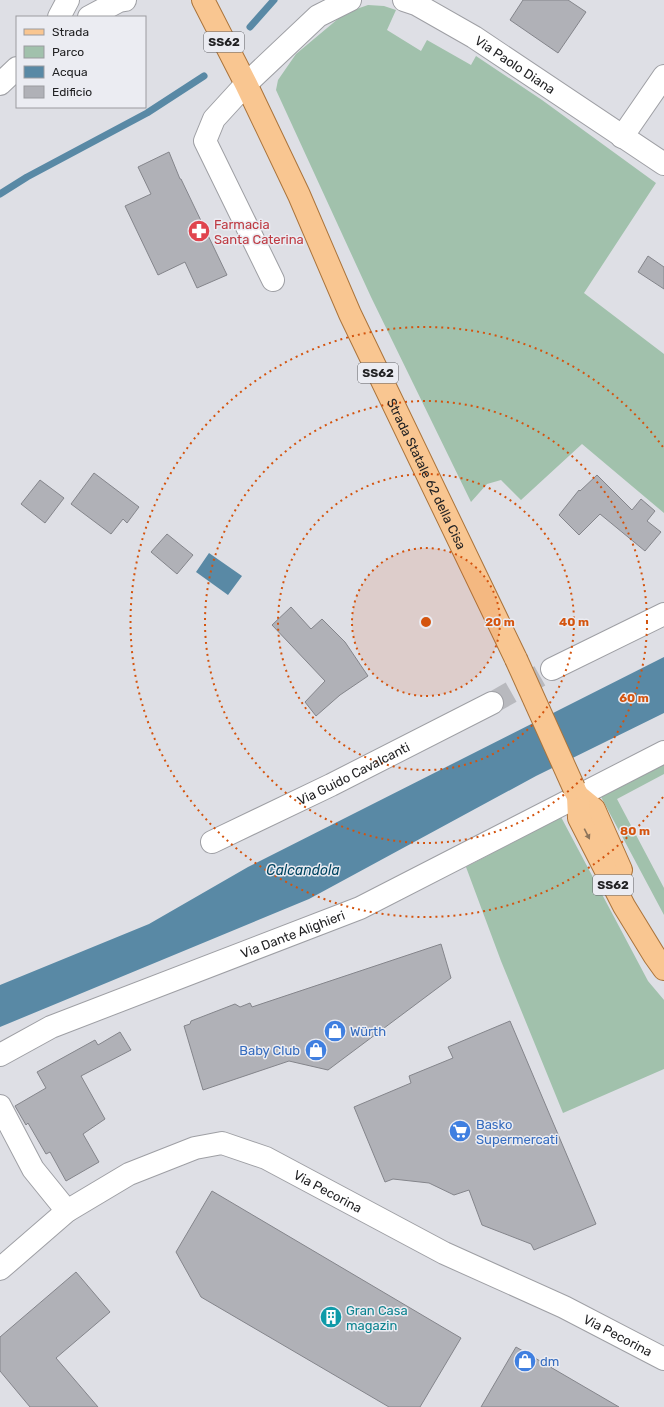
<svg xmlns="http://www.w3.org/2000/svg" width="664" height="1407" font-family="Rubik,sans-serif">
	<style>
		.green { fill: #a1c1ac }
		.water { fill: #5989a5 }
		.lines { fill: none; stroke-linecap: round; stroke-linejoin: round }
		.stream { stroke: #5989a5; stroke-width: 7 }
		.building { fill: #b0b1b7; stroke: #84858b }
		.minor-tunnel { stroke: #b8b9be; stroke-width: 22; stroke-dasharray: 22 11; stroke-linecap: butt }
		.minor-casing { stroke: #9e9fa4; stroke-width: 24 }
		.major-casing { stroke: #ab743b; stroke-width: 24 }
		.minor { stroke: #fff; stroke-width: 22 }
		.major { stroke: #f9c691; stroke-width: 22 }
		.major-bridge-casing { stroke: #ab743b; stroke-width: 24; stroke-linecap: butt }
		.major-bridge { stroke: #f9c691; stroke-width: 22 }
		.oneway { fill: #8e745a }
		.ring { fill: none; stroke: #d4540e; stroke-width: 2; stroke-dasharray: 2 4 }
		.labels { text-anchor: middle; stroke-width: 3; stroke-linejoin: round; paint-order: stroke }
		.shield { fill: #ebecf2; stroke: #5e5f62; stroke-width: 1 }
		.shield-label { font-size: 12px; font-weight: bold; fill: #222224 }
		.street-label { font-size: 13px; fill: #222224; stroke: #ebecf2 }
		.health-label { font-size: 13px; fill: #be3a42; stroke: #ebecf2; text-anchor: start }
		.shop-label { font-size: 13px; fill: #366cbe; stroke: #ebecf2; text-anchor: start }
		.culture-label { font-size: 13px; fill: #0d838f; stroke: #ebecf2; text-anchor: start }
		.water-label { font-size: 14px; font-style: italic; fill: #004561; stroke: #ebecf2 }
		.centre { fill: #d4540e; stroke: #ebecf2; stroke-width: 2 }
		.ring-label { font-size: 12px; text-anchor: middle; font-weight: bold; fill: #d4540e; stroke: #ebecf2; stroke-width: 3; stroke-linejoin: round; paint-order: stroke }
	</style>
	<rect width="100%" height="100%" fill="#dedfe5"/>
	<!-- green -->
	<path class="green" d="M368 5 384 6 396 10 387 30 421 51 427 40 471 65 476 56 542 100 656 183 584 293 664 354V513L582 444 521 500 501 480 487 484 471 502 371 297 276 90 278 80 296 54 345 13Z
		M664 761V774L617 799 664 888V915L600 795Z
		M561 817 648 981 664 1000V1069L563 1113 501 961 466 867Z"/>
	<!-- water -->
	<path class="water" d="M209 553 242 576 228 595 196 572Z
		M664 657V713L536 776 309 899 0 1027V985L149 924 248 867Z"/>
	<g class="lines">
		<!-- stream -->
		<path class="stream" d="M250 27 274 0
			M0 194 27 177 147 113 204 76"/>
	</g>
	<!-- building -->
	<path class="building" d="M523 0H568L586 12 558 53 510 20Z
		M169 152 180 179H181L227 275 197 288 185 262 158 275 125 206 151 194 138 167Z
		M648 256 664 267V289L638 272Z
		M94 473 139 507 127 523 123 519 111 534 71 504Z
		M597 475 632 510 641 499 655 511 647 521 661 532 645 551 600 514 579 535 559 515 579 490 580 491Z
		M40 480 64 498 45 523 21 504Z
		M167 534 193 555 177 574 151 552Z
		M291 607 311 629 322 619 345 642 368 676 340 695 316 716 305 702 325 681 272 625Z
		M441 944 451 978 328 1070 289 1061 203 1090 184 1026 190 1024 191 1021 235 1004 240 1007 250 1003 252 1007Z
		M510 1021 596 1224 534 1250 531 1244 482 1225 469 1190 454 1195 429 1183 393 1179 385 1182 354 1107 411 1083 409 1076 453 1058 448 1047Z
		M120 1032 131 1050 81 1076 105 1119 83 1134 99 1162 66 1181 50 1152 46 1154 28 1123 26 1125 15 1106 46 1088 37 1072 95 1040 98 1045Z
		M212 1191 461 1338 420 1407H389L201 1297 176 1252Z
		M76 1272 110 1312 56 1358 98 1407H30L0 1371V1337Z
		M516 1347 619 1407H481Z"/>
	<g class="lines">
		<!-- minor-tunnel -->
		<path class="minor-tunnel" d="M492 703 552 669"/>
		<!-- minor casing -->
		<g class="minor-casing">
			<g id="minor">
				<path id="s1" d="M404 0 416 4 474 37 664 164"/>
				<path d="M59 17 68 0"/>
				<path d="M89 17 119 1 125 0"/>
				<path d="M0 84 17 68"/>
				<path d="M622 137 664 76"/>
				<path d="M273 280 205 141 214 119 246 84 318 16 350 0"/>
				<path d="M552 669 664 614"/>
				<path id="s2" d="M212 842 331 785 492 703"/>
				<path id="s3" d="M0 1055 51 1027 360 908 664 752"/>
				<path d="M0 1106 33 1169 67 1211"/>
				<path id="s4" d="M0 1269 67 1211 129 1174 195 1148 222 1143 266 1158 444 1253 564 1307 664 1359"/>
			</g>
		</g>
		<!-- major casing -->
		<g class="major-casing">
			<g id="major">
				<path id="s5" d="M203 0 246 84 299 195 350 314 516 659"/>
				<path d="M574 789 578 796 594 809 621 870"/>
				<path d="M578 796 579 818 624 906 654 955 664 969"/>
			</g>
		</g>
		<!-- minor -->
		<use href="#minor" class="minor"/>
		<!-- major -->
		<use href="#major" class="major"/>
		<!-- major-bridge casing -->
		<g class="major-bridge-casing">
			<path id="major-bridge" d="M516 659 574 788"/>
		</g>
		<!-- major-bridge -->
		<use href="#major-bridge" class="major-bridge"/>
	</g>
	<!-- one-way arrows -->
	<defs><path id="oneway-solid" d="M-6-.8H1V-3.2L6.5 0L1 3.2V.8H-6Z"/></defs>
	<use class="oneway" href="#oneway-solid" transform="translate(587 834) rotate(63)"/>
	<!-- distance rings -->
	<circle cx="426" cy="622" r="74" fill="#d4540e" fill-opacity=".12"/>
	<g class="ring">
		<circle cx="426" cy="622" r="74"/>
		<circle cx="426" cy="622" r="148"/>
		<circle cx="426" cy="622" r="221"/>
		<path d="M663 797A295 295 0 1 1 663 447"/>
	</g>
	<!-- icons -->
	<defs>
		<g id="pharmacy-disc" transform="scale(1.15)"><circle r="9.5" fill="#e0444e" stroke="#ebecf2"/><path d="M-2-6h4v4h4v4h-4v4h-4v-4h-4v-4h4Z" fill="#fff"/></g>
		<g id="shop-disc" transform="scale(1.15)"><circle r="9.5" fill="#3f7fe0" stroke="#ebecf2"/><path d="M-5-2.5h2.3a2.7 3.5 0 0 1 5.4 0H5L5.5 6h-11ZM-1.5-2.5h3a1.5 2.3 0 0 0-3 0Z" fill="#fff"/></g>
		<g id="supermarket-disc" transform="scale(1.15)"><circle r="9.5" fill="#3f7fe0" stroke="#ebecf2"/><path d="M-6-5.5h2.5l.6 2H6L4.5 2H-2.5L-4.4-4H-6ZM-1.5 3.2a1.3 1.3 0 1 0 .1 0ZM3 3.2a1.3 1.3 0 1 0 .1 0Z" fill="#fff"/></g>
		<g id="building-disc" transform="scale(1.15)"><circle r="9.5" fill="#0f9aa8" stroke="#ebecf2"/><path d="M-4-6H4V6H1V3H-1V6H-4ZM-2.5-4.3h1.7v1.8h-1.7ZM.8-4.3h1.7v1.8H.8ZM-2.5-1h1.7V.8h-1.7ZM.8-1h1.7V.8H.8Z" fill="#fff"/></g>
	</defs>
	<g fill-rule="evenodd">
		<use href="#pharmacy-disc" x="199" y="231"/>
		<use href="#shop-disc" x="335" y="1031"/>
		<use href="#shop-disc" x="316" y="1050"/>
		<use href="#supermarket-disc" x="460" y="1131"/>
		<use href="#building-disc" x="331" y="1317"/>
		<use href="#shop-disc" x="525" y="1361"/>
	</g>
	<g class="labels">
		<!-- shield labels -->
		<g class="shield">
			<rect x="204" y="32" width="40" height="20" rx="3"/>
			<rect x="358" y="363" width="40" height="20" rx="3"/>
			<rect x="593" y="875" width="40" height="20" rx="3"/>
		</g>
		<g class="shield-label">
			<text x="224" y="46">SS62</text>
			<text x="378" y="377">SS62</text>
			<text x="613" y="889">SS62</text>
		</g>
		<!-- street labels -->
		<g class="street-label">
			<text dy="5" stroke="none"><textPath href="#s1" startOffset="129">Via Paolo Diana</textPath></text>
			<text dy="5" stroke="none"><textPath href="#s5" startOffset="524">Strada Statale 62 della Cisa</textPath></text>
			<text dy="5" stroke="none"><textPath href="#s2" startOffset="157">Via Guido Cavalcanti</textPath></text>
			<text dy="5" stroke="none"><textPath href="#s3" startOffset="317">Via Dante Alighieri</textPath></text>
			<text dy="5" stroke="none"><textPath href="#s4" startOffset="376">Via Pecorina</textPath></text>
			<text dy="5" stroke="none"><textPath href="#s4" startOffset="700">Via Pecorina</textPath></text>
		</g>
		<!-- health labels -->
		<g class="health-label">
			<text x="214" y="229">Farmacia<tspan x="214" dy="15">Santa Caterina</tspan></text>
		</g>
		<!-- shop labels -->
		<g class="shop-label">
			<text x="350" y="1036">Würth</text>
			<text x="300" y="1055" text-anchor="end">Baby Club</text>
			<text x="476" y="1129">Basko<tspan x="476" dy="15">Supermercati</tspan></text>
			<text x="540" y="1366">dm</text>
		</g>
		<!-- culture labels -->
		<g class="culture-label">
			<text x="346" y="1315">Gran Casa<tspan x="346" dy="15">magazin</tspan></text>
		</g>
		<!-- water labels -->
		<g class="water-label">
			<text x="303" y="875">Calcandola</text>
		</g>
	</g>
	<circle cx="426" cy="622" r="6" class="centre"/>
	<g class="ring-label">
		<text x="500" y="626">20 m</text>
		<text x="574" y="626">40 m</text>
		<text x="634" y="702">60 m</text>
		<text x="635" y="835">80 m</text>
	</g>
	<!-- legend -->
	<rect x="16" y="16" width="130" height="92" fill="#ebecf2" stroke="#9b9ba0"/>
	<rect x="24" y="29" width="20" height="6" fill="#f9c691" stroke="#9b9ba0"/>
	<text x="52" y="36" font-size="12" fill="#222224">Strada</text>
	<rect x="24" y="46" width="20" height="12" fill="#a1c1ac" stroke="#9b9ba0"/>
	<text x="52" y="56" font-size="12" fill="#222224">Parco</text>
	<rect x="24" y="66" width="20" height="12" fill="#5989a5" stroke="#9b9ba0"/>
	<text x="52" y="76" font-size="12" fill="#222224">Acqua</text>
	<rect x="24" y="86" width="20" height="12" fill="#b0b1b7" stroke="#9b9ba0"/>
	<text x="52" y="96" font-size="12" fill="#222224">Edificio</text>
</svg>
